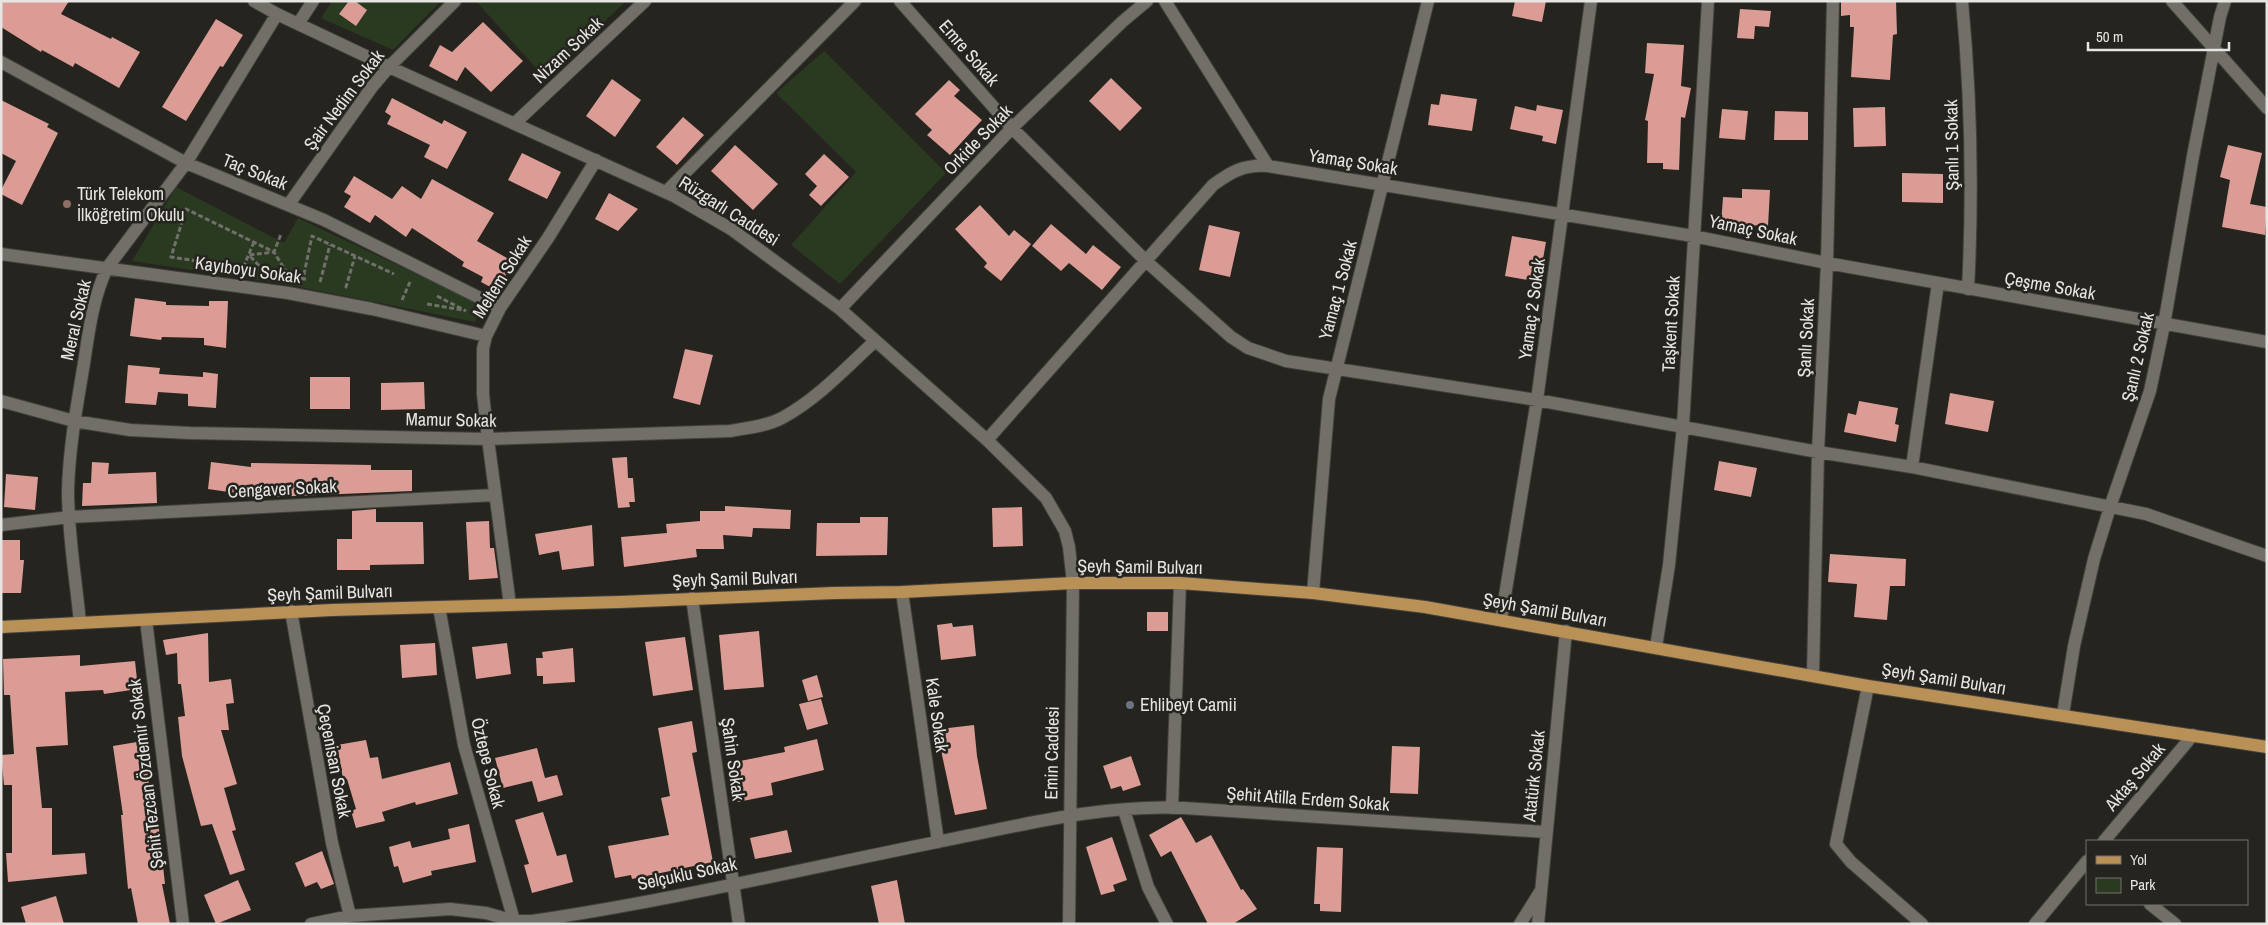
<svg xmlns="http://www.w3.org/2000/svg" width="2268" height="925" font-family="'Archivo Narrow',sans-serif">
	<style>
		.green { fill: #293a21 }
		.building { fill: #da9c95 }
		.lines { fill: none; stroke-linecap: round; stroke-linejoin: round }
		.minor-casing { stroke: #43413d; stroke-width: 14 }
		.major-casing { stroke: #43413d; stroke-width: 14 }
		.path { stroke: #716f6a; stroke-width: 3; stroke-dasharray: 5 2.5; stroke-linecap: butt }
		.minor { stroke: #726f69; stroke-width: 12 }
		.major { stroke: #b99055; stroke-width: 12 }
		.education-dot { fill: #8d6e63; stroke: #26241f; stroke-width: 2 }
		.worship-dot { fill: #6b7280; stroke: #26241f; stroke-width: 2 }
		.labels { text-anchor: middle; stroke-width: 5; stroke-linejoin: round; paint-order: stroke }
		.street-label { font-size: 18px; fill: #e6e5e1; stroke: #26241f }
		.poi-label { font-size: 18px; fill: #e6e5e1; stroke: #26241f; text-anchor: start }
	</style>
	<rect width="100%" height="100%" fill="#26241f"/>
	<!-- green -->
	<path class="green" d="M332 1H441L393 50 321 18Z
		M476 1H626L545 78Z
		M824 51 946 173 840 284 791 245 856 172 776 93Z
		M176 187 284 243 298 218 484 306 475 322 284 284 132 261Z"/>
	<!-- building -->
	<path class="building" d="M1 1H69L61 14 111 39 112 37 140 52 119 88 75 63 73 67 42 50 41 52 1 27Z
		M349 1H355L367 10 356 26 339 14Z
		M1515 1H1546L1542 22 1512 16Z
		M1841 1H1896L1897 34 1893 35 1890 80 1851 77 1854 27H1850V15L1841 16Z
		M1740 9 1771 11 1769 27 1755 26 1754 39 1737 38Z
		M216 19 243 35 223 67 220 66 186 121 162 107Z
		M483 22 523 61 491 92 465 67 457 81 429 66 440 45 452 52Z
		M1647 43 1684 45 1681 86 1691 88 1685 118 1681 117 1679 170 1663 169V163H1647L1648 121 1645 120 1654 74 1645 73Z
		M1111 78 1142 108 1120 131 1089 101Z
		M612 79 641 100 615 137 586 116Z
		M949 80 960 90 954 96 982 120 950 155 927 135 932 130 915 114Z
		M1441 94 1477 99 1472 131 1428 125 1431 104 1439 105Z
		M392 98 442 124 444 120 467 132 447 169 424 157 430 145 387 124 391 116 385 112Z
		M1 100 49 124 47 127 58 133 22 205 1 194V190L16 161 1 153Z
		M1537 105 1563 110 1556 144 1542 141 1543 136 1510 129 1515 106 1536 111Z
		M1885 107 1886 146 1854 147 1853 108Z
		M1722 109 1748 111 1745 140 1719 138Z
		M1775 111 1808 112V140H1774Z
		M683 117 704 135 677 165 656 147Z
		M735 145 778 184 753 210 711 171Z
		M2228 145 2262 153 2250 204 2267 207 2265 235 2222 227 2230 180 2220 177Z
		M522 153 561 172 547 199 508 180Z
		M824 154 849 177 821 206 809 195 817 186 805 174Z
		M1902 173 1943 174V203L1902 202Z
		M354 176 392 199 402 186 421 199 432 179 494 213 477 241 514 262 505 277 502 276 494 289 481 282 483 277 462 266 464 262 412 228 406 237 375 215 370 223 344 207 351 196 344 192Z
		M1742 189 1770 190 1768 226 1721 224 1723 197 1742 198Z
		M609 193 638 209 618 231 595 219Z
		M980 205 1009 236 1014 230 1031 244 1001 281 984 267 987 263 955 229Z
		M1051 224 1086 254 1093 245 1121 267 1102 290 1069 263 1061 271 1032 246Z
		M1209 225 1240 232 1230 277 1199 270Z
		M1512 236 1546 242 1539 282 1505 276Z
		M135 298 166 302V305L209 306V301H228L226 348 204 345V338L162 337 161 340 130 336Z
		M685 349 713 355 700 405 673 398Z
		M128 365 160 368 159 374 203 377V372L218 374 216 408 188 406V394L158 392 156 405 125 403Z
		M310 377H350V409H310Z
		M424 382 425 409 381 410V383Z
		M1950 393 1994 401 1988 432 1945 424Z
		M1859 401 1898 408 1895 424 1899 425 1896 442 1844 432 1848 413 1856 415Z
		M627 457 628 478H633L635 502H629L630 507 618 508 612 458Z
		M1719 461 1757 468 1751 497 1714 490Z
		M92 462 109 463 108 474 156 472 157 503 82 506 83 483H91Z
		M211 462 251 467V463L371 465V470H412V491L249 498V495L208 489Z
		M6 474 38 477 35 510 4 507Z
		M725 506 791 510 790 529 753 528 752 537 723 535 724 549H696L697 557 624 567 621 537 667 533 666 524 700 521V511H725Z
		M1022 507 1023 546 993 547 992 508Z
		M376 509V522H423L424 564 370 565V570H337V539H352V511Z
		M860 517H888L887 555 816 556 817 523H860Z
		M489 521 490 548H494L498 578 469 580 466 522Z
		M592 525 594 566 562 570 559 551 539 555 535 534Z
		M1 540H20V560H24L21 593H1Z
		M1830 554 1906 559 1905 586H1890L1887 620 1854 617 1857 584 1828 582Z
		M1147 612H1168V631H1147Z
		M952 623 953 627 973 625 976 656 941 660 937 625Z
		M759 631 764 687 724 690 719 635Z
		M208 633 209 682 231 679 234 703 226 704 229 730H221L237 784 224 788 236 830 232 831 245 870 230 875 212 824 201 826 193 797 182 756 178 717 185 716 181 684H178L177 653 166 655 163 640Z
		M685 637 693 690 653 696 645 642Z
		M435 643 437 675 402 678 400 645Z
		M507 643 511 674 476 679 472 647Z
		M573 648 575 682 543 684V676H537L536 658H543L542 652Z
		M80 655V666L135 661 138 689 104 694 103 690 65 692 68 745 36 747 42 808H52V855L85 853 87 874 8 882 6 853H12V785H4L1 755 14 754 10 695H4L3 659Z
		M817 675 823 697 808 701 802 680Z
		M821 699 828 724 807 730 799 704Z
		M692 721 697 752 692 753 713 862 632 879 631 875 615 878 608 846 669 835 661 798 670 796 658 728Z
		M974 725 977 756 987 809 955 815 942 755 940 729Z
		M817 739 824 770 771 783 773 795 738 802 730 763 785 752 784 747Z
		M366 740 370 758 378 757 382 779 450 762 458 794 416 805 415 802 382 812 385 821 356 828 351 811 356 809 347 779H343L337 745Z
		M143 741 153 812 157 811 165 884H162L170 924H138L131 888 128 889 121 815H123L113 746Z
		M1392 746 1420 747 1418 794 1390 793Z
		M537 748 545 778 557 775 563 795 538 802 532 781 503 788 495 758Z
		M1131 756 1141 785 1123 791 1121 786 1111 789 1103 766Z
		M543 812 557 856 566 854 573 882 532 893 524 865 529 864 515 820Z
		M1181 817 1196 843 1211 835 1241 890 1243 889 1257 909 1233 924H1208L1171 851 1161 857 1149 835Z
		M469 824 476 862 431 871 432 875 403 883 398 866 394 867 389 847 410 841 412 848 450 839 448 829Z
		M787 830 792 852 755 859 750 838Z
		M1112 837 1127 880 1113 885 1115 891 1101 895 1086 847Z
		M1317 847 1343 848 1341 912 1320 911V904H1314Z
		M322 851 334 884 321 889 317 882 305 887 295 863Z
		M238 880 251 910 216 924 204 895Z
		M897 880 905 924H879L871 886Z
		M56 896 64 924H26L21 907Z"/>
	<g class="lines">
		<!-- minor casing -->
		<g class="minor-casing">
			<path id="minor" d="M254 1 277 14 389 67 674 196 731 229 840 309 987 440 1036 488 1046 498 1065 531 1069 547 1073 583 1069 924
				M900 1 1012 128 1147 262 1231 337 1248 348 1286 361 1537 400 1818 452 1912 467 2146 514 2267 556
				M1165 1 1268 166
				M1962 1C1971 96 1973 193 1968 289
				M2172 1 2267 108
				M298 24 313 1
				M1 62 186 163 324 220 500 308
				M515 123 645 1
				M666 192 855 1
				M289 204 372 87 389 67 455 1
				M1 254 288 293 372 309 486 336
				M840 309 1012 128 1122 22 1147 1
				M1 401 74 421 130 430 190 433 488 439 730 431C747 428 767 426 782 418 817 399 846 368 875 341
				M987 440 1213 185C1231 172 1244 164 1268 166L1693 236 1827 263 2267 342
				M1912 467 1938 283
				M1 525 70 517 495 495
				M902 592 938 842
				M1313 593 1329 399 1428 1
				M692 598 739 924
				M510 605 488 439 483 394V349L486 336 500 308 548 238 596 160
				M439 607 464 745 515 924
				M291 611 332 843 350 916
				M146 620 183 924
				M1501 620 1537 400 1591 1
				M80 623C76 580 68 535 68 491 69 448 77 405 84 363 89 330 93 298 107 268L186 163 277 14
				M1656 647 1669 565 1683 426 1708 1
				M1813 675 1818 452 1827 263 1833 1
				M1868 686 1836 844 1851 862 1922 924
				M2063 714 2074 646 2094 559 2110 507 2150 391 2164 325 2193 156 2220 17 2225 1
				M1172 808 1180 583
				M1124 810 1148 887 1167 924
				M2104 841 2193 735
				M2150 904 2175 924
				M311 924 350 916 450 909 486 913 514 921H532C668 901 803 869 937 842 1018 826 1101 804 1184 808L1545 832
				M1520 924 1540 892
				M1538 924 1566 631
				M2035 924 2087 861"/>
		</g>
		<!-- major casing -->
		<g class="major-casing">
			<path id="major" d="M1 627 332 610 620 602 834 593 902 592 1073 583H1180L1313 593 1425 607 1868 686 2267 747"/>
		</g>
		<!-- path -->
		<path class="path" d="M254 242 243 268 171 257 186 209 274 252 281 234
			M285 270 267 274 249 255 274 252 285 270 303 279
			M306 279H303L312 236 394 274
			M320 282 330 245
			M347 287H346L355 256
			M437 296 466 311
			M402 300 410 282
			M427 304 463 310"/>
		<!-- minor -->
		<use href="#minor" class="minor"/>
		<!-- major -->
		<use href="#major" class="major"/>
	</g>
	<!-- markers -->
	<circle class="education-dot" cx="67" cy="204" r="5"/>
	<circle class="worship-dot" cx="1130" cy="705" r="5"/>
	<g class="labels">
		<!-- street labels -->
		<g class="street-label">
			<text transform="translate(568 50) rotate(-43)" y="6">Nizam Sokak</text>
			<text transform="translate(969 53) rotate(49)" y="6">Emre Sokak</text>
			<text transform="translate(344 100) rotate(-53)" y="6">Şair Nedim Sokak</text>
			<text transform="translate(978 140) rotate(-46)" y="6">Orkide Sokak</text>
			<text transform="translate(1952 145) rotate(-91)" y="6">Şanlı 1 Sokak</text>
			<text transform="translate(1353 162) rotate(9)" y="6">Yamaç Sokak</text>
			<text transform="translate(255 172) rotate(22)" y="6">Taç Sokak</text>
			<text transform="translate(729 211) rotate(32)" y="6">Rüzgarlı Caddesi</text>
			<text transform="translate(1753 230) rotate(12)" y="6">Yamaç Sokak</text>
			<text transform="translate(248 270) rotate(8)" y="6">Kayıboyu Sokak</text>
			<text transform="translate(502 277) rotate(-58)" y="6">Meltem Sokak</text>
			<text transform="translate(2050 286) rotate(10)" y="6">Çeşme Sokak</text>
			<text transform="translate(1338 290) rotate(-75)" y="6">Yamaç 1 Sokak</text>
			<text transform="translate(1532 309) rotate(-82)" y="6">Yamaç 2 Sokak</text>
			<text transform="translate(76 320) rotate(-77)" y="6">Meral Sokak</text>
			<text transform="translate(1671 324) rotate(-87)" y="6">Taşkent Sokak</text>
			<text transform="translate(1806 338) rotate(-87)" y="6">Şanlı Sokak</text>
			<text transform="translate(2138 357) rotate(-77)" y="6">Şanlı 2 Sokak</text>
			<text transform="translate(451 420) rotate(1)" y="6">Mamur Sokak</text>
			<text transform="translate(282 489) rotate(-3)" y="6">Cengaver Sokak</text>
			<text transform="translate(1140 567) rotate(1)" y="6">Şeyh Şamil Bulvarı</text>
			<text transform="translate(735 579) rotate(-2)" y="6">Şeyh Şamil Bulvarı</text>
			<text transform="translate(330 593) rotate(-2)" y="6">Şeyh Şamil Bulvarı</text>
			<text transform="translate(1545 610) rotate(10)" y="6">Şeyh Şamil Bulvarı</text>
			<text transform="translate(1944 679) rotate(9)" y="6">Şeyh Şamil Bulvarı</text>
			<text transform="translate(937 715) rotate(82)" y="6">Kale Sokak</text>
			<text transform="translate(1052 753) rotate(-89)" y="6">Emin Caddesi</text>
			<text transform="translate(733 759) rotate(82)" y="6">Şahin Sokak</text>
			<text transform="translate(334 761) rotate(79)" y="6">Çeçenisan Sokak</text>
			<text transform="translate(488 763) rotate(76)" y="6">Öztepe Sokak</text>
			<text transform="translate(146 774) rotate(-97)" y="6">Şehit Tezcan Özdemir Sokak</text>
			<text transform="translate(1534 776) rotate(-84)" y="6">Atatürk Sokak</text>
			<text transform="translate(2135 777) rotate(-50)" y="6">Aktaş Sokak</text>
			<text transform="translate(1308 799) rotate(4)" y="6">Şehit Atilla Erdem Sokak</text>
			<text transform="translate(687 874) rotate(-12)" y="6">Selçuklu Sokak</text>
		</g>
		<!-- poi labels -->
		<g class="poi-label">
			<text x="77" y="200">Türk Telekom<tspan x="77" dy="21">İlköğretim Okulu</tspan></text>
			<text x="1140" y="711">Ehlibeyt Camii</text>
		</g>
	</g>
	<!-- border -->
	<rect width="2268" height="925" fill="none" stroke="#e6e5e1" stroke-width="5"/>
	<!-- legend -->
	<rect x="2086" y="840" width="162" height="65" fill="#26241f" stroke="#73716d"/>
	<rect x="2096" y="856" width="25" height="8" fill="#b99055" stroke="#73716d"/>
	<text x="2130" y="865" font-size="15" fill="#e6e5e1">Yol</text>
	<rect x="2096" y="878" width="25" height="15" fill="#293a21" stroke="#73716d"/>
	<text x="2130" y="890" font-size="15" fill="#e6e5e1">Park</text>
	<!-- scale -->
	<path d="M2088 42v8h141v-8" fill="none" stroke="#e6e5e1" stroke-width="2.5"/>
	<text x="2096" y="42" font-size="15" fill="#e6e5e1" stroke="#26241f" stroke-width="4" paint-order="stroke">50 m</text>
</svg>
